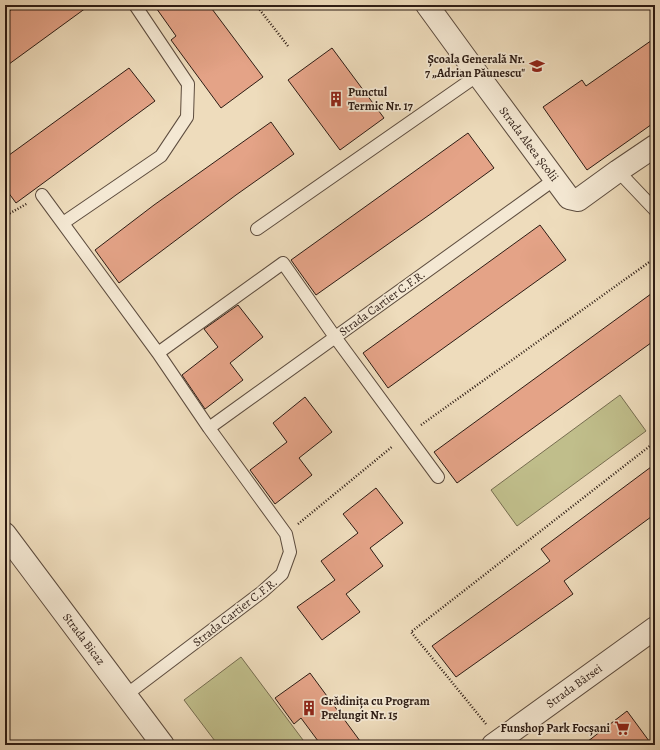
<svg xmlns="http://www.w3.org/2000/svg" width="660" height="750" font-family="Alegreya,serif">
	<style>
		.green { fill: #c0be8b; stroke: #766d50 }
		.building { fill: #e4a387; stroke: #2d1c14 }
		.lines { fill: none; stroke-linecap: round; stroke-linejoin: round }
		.service-casing { stroke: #5d4c3e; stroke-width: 14 }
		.minor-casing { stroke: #5d4c3e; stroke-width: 24 }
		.tertiary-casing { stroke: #5d4c3e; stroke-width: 24 }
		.path { stroke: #2d1c14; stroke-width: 2.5; stroke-dasharray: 1 2; stroke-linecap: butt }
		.service { stroke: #f4e8d3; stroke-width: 12 }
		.minor { stroke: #f4e8d3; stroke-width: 22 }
		.tertiary { stroke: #f4e8d3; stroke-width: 22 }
		.labels { text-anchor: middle; stroke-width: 3.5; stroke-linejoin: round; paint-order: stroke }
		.poi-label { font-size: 12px; font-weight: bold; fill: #2d1c14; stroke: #f4e8d3; text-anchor: end }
		.street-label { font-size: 12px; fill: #2d1c14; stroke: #f4e8d3 }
	</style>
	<rect width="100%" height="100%" fill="#eedcbc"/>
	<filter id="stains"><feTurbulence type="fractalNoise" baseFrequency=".005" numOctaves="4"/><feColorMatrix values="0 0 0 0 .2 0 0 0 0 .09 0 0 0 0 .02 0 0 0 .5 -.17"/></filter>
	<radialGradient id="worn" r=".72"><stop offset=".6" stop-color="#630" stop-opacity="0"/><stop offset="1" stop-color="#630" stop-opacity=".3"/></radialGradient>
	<!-- green -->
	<path class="green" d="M620 395 646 431 517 526 491 490Z
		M241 657 306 744 304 745H218L184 700Z"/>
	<!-- building -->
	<path class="building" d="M18 5H90L5 67V14Z
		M154 5H209L263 77 221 108 171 40 176 36Z
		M655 38V122L587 170 543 107 582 80 586 86Z
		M332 48 384 118 340 150 288 80Z
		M129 68 155 101 16 203 5 188V158Z
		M271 122 294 154 236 195 119 283 95 250 154 205Z
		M468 133 494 168 432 213 316 295 291 260Z
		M540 225 566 260 388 388 363 353Z
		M655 291V340L457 483 434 452Z
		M238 305 263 337 230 363 243 380 205 409 182 375 218 347 204 329Z
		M305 397 332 432 299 458 312 475 275 504 250 470 287 442 273 423Z
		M655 464V514L564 581 573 594 456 677 432 646 550 561 541 549Z
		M376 488 403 523 370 548 383 566 346 594 360 612 322 640 297 607 335 580 321 561 358 533 343 514Z
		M310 673 363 745H321L301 718 294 724 275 698Z
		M627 711 652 745H583Z"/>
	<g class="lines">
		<!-- service casing -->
		<g class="service-casing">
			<path id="service" d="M618 171 655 210
				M42 195 158 353 209 428 286 534 290 552 282 574 262 592 126 695
				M63 223 161 156 187 117 188 84 135 5
				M257 229 478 75
				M158 353 283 263 335 337 438 477
				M209 428 555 179"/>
		</g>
		<!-- minor casing -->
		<g class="minor-casing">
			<path id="minor" d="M427 5 478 75 569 198 578 200 618 171 655 146"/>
		</g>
		<!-- tertiary casing -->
		<g class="tertiary-casing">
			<path id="tertiary" d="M5 534 163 745
				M493 745 655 628"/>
		</g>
		<!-- path -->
		<path class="path" d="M256 5 288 46
			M5 213 7 215 28 203
			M421 425 655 258
			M298 524 393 446
			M486 724 411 632 655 442"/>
		<!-- service -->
		<use href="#service" class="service"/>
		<!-- minor -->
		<use href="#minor" class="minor"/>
		<!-- tertiary -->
		<use href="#tertiary" class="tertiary"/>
	</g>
	<!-- icons -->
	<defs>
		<g id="school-bare" transform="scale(1.2)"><path d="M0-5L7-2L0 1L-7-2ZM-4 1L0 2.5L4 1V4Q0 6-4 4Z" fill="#8f2418" stroke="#f4e8d3" stroke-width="2.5" paint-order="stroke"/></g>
		<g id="building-bare" transform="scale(1.2)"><path d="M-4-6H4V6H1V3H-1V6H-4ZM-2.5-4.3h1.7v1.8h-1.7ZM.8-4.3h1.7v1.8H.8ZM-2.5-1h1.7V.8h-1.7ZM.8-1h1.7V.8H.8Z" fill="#8f2418" stroke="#f4e8d3" stroke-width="2.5" paint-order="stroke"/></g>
		<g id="supermarket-bare" transform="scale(1.2)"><path d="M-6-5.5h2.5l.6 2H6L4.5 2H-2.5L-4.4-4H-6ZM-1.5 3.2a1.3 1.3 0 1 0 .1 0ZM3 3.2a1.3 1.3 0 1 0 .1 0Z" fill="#8f2418" stroke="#f4e8d3" stroke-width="2.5" paint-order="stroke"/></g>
	</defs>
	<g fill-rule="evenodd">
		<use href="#school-bare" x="537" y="66"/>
		<use href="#building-bare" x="336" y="99"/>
		<use href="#building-bare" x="309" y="708"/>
		<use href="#supermarket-bare" x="622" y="728"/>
	</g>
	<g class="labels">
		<!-- poi labels -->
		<g class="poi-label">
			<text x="525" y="63">Școala Generală Nr.<tspan x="525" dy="14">7 „Adrian Păunescu"</tspan></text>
			<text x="348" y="96" text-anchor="start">Punctul<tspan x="348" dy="14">Termic Nr. 17</tspan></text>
			<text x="321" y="705" text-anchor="start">Grădinița cu Program<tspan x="321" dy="14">Prelungit Nr. 15</tspan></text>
			<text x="610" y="732">Funshop Park Focșani</text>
		</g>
		<!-- street labels -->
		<g class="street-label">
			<text transform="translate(529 144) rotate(53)" y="4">Strada Aleea Școlii</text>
			<text transform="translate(382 303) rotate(-36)" y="4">Strada Cartier C.F.R.</text>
			<text transform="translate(235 612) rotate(-38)" y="4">Strada Cartier C.F.R.</text>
			<text transform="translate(84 639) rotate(53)" y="4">Strada Bicaz</text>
			<text transform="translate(574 686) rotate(-36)" y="4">Strada Bârsei</text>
		</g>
	</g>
	<!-- margin -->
	<rect width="660" height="750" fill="none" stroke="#eedcbc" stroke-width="20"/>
	<rect x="6" y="6" width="648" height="738" fill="none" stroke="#2d1c14" stroke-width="2"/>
	<rect x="10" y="10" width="640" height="730" fill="none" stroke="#2d1c14"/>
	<rect width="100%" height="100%" filter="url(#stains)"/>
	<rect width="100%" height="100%" fill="url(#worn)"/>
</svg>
